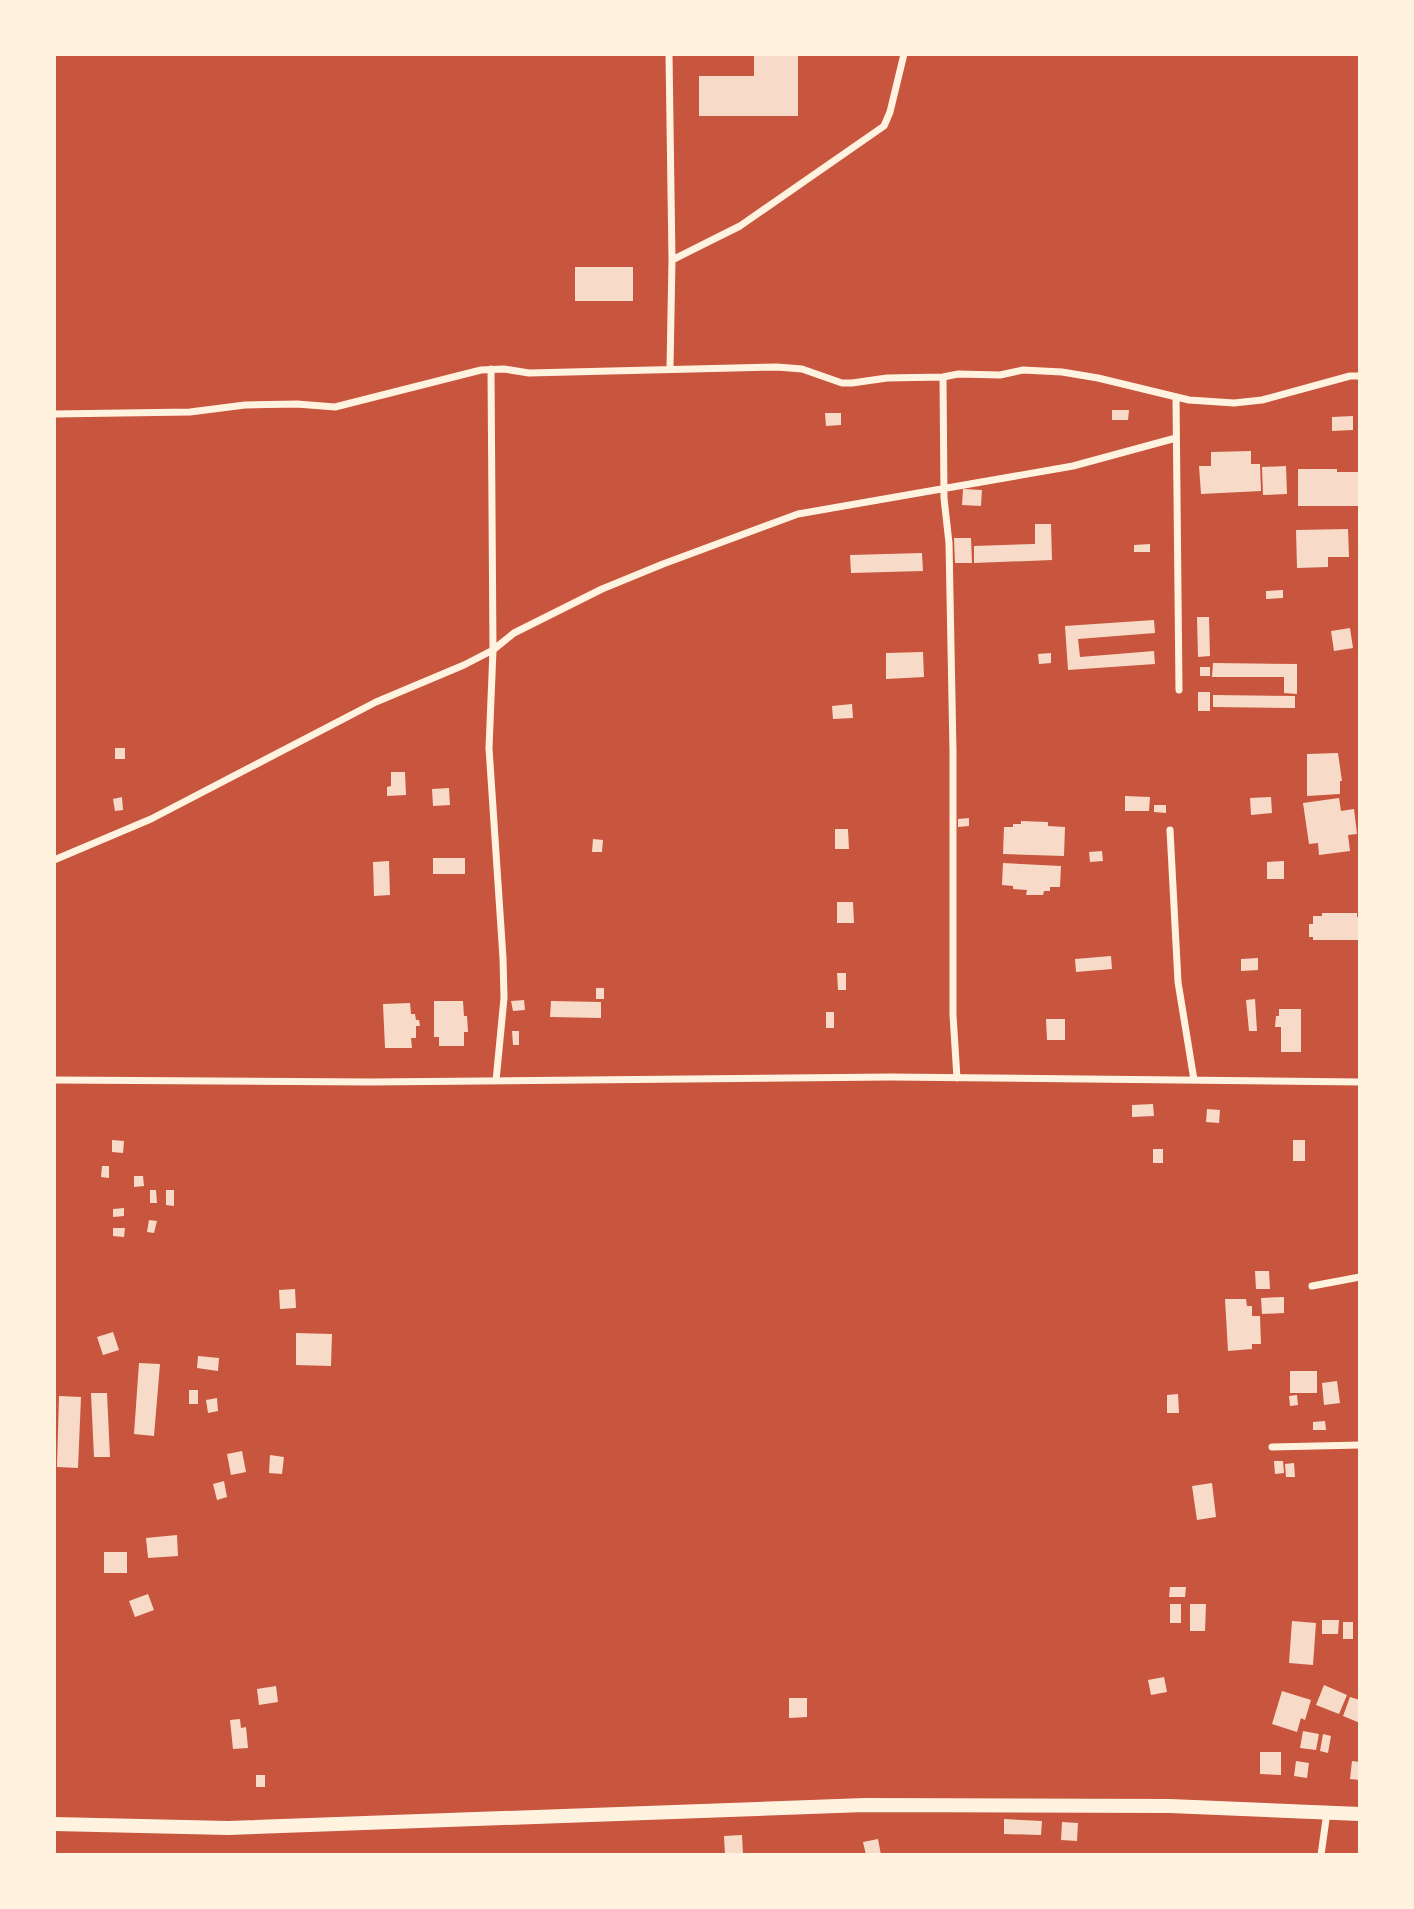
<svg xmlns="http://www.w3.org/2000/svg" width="1414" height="1909" font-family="'Sofia Sans Condensed',sans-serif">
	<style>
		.building { fill: #f7dbc8 }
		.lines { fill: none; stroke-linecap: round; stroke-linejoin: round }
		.minor { stroke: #fff3e0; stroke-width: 7 }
		.secondary { stroke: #fff3e0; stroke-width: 14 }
	</style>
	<rect width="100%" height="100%" fill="#c8553d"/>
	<!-- building -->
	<path class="building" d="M754 54H798V116H699V76H754Z
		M575 267H633V301H575Z
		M1112 410H1129L1128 420H1112Z
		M825 413H841V425L826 426Z
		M1353 416V430L1332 431V417Z
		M1251 451V464H1260L1261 491 1201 494 1199 466H1211V452Z
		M1286 466 1287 494 1263 495 1262 467Z
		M1298 469H1337V472H1360V506H1298Z
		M963 489 982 490 981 506 962 505Z
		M1035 524H1051L1052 560 974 563V546L1035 544Z
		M1348 529 1349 557H1328V567L1297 568 1296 530Z
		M954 538H971L972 563H955Z
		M1150 544V552H1134V545Z
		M922 553 923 571 851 573 850 555Z
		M1283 590V598L1266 599V591Z
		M1197 617H1209L1210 656 1198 657Z
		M1154 620 1155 633 1078 639 1080 657 1154 651 1155 664 1068 670 1065 626Z
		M1350 628 1353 648 1334 651 1331 631Z
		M923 652 924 677 886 679V653Z
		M1051 653V663L1039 664 1038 654Z
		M1213 663 1297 664V694L1284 693V677H1212Z
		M1200 667H1210V676H1200Z
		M1198 692H1210V711H1198Z
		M1213 695 1295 696V708L1213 707Z
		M852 704 853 718 833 719 832 706Z
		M115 748H125V759H115Z
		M1338 753 1342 781H1340V794L1307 796V754Z
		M391 772H405L406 795 387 796V787L391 786Z
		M449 788 450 805 433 806 432 789Z
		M1125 796 1150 797 1149 811H1125Z
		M122 797 123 810 115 811 113 799Z
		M1271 797 1272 813 1251 815 1250 798Z
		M1339 798 1341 811 1354 809 1357 834 1348 835 1350 851 1319 855 1318 843 1309 844 1303 803Z
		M1154 805H1166V813L1154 812Z
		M969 818V826L958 827V819Z
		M1021 821 1048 822V826L1065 827 1064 856 1003 854 1004 827H1013V824H1021Z
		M835 829H848L849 849H835Z
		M593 839 603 840 602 852H592Z
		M1102 851 1103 861 1090 862 1089 852Z
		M433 858H465V874H433Z
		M389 861 390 895 374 896 373 862Z
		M1284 861V879H1267V862Z
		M1003 863 1061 866 1060 887H1050V891H1044L1043 895H1026L1027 890 1013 889V886L1002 885Z
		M837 902H853L854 923H837Z
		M1322 913H1357V917H1360V940H1313V937H1309V924H1313V916H1322Z
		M1111 956 1112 969 1076 972 1075 959Z
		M1258 958V970L1241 971V959Z
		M837 973H846V990H838Z
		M596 988H604V999H596Z
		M1255 999 1257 1031H1249L1246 1000Z
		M524 1000 525 1010 513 1011 511 1001Z
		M434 1001H463L464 1016H467L468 1032H464V1046H439V1037H434Z
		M551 1001 601 1002V1018L550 1017Z
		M410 1003 411 1014H415L416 1020H419L420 1026H416V1038H411L412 1048H385L383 1004Z
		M1279 1009H1301V1052H1281V1027H1275L1276 1016H1279Z
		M826 1012H834V1028H826Z
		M1046 1019H1065V1040H1047Z
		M512 1031H519V1045H513Z
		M1153 1104 1154 1116 1132 1117V1105Z
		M1207 1109 1220 1110 1219 1123 1206 1122Z
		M112 1140 124 1141 123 1153 112 1152Z
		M1293 1140H1305V1161H1293Z
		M1153 1149H1163V1163H1153Z
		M102 1166H109V1178L101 1177Z
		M134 1176H143L144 1186 134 1187Z
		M150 1190H156L157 1203H150Z
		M166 1190H174V1206L166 1205Z
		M124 1208V1216L113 1217V1209Z
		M149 1220 157 1221 154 1233 147 1232Z
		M113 1228H125L124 1237 113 1236Z
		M1255 1271H1269L1270 1289H1256Z
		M295 1289 296 1308 280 1309 279 1290Z
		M1284 1297V1313L1262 1314 1261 1298Z
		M1225 1299H1246L1247 1306H1252V1316H1260L1261 1344H1252V1349L1228 1351Z
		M113 1332 119 1350 103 1355 97 1337Z
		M296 1333 332 1334 331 1366 296 1365Z
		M198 1356 219 1358 218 1371 197 1368Z
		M139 1363 160 1364 154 1436 134 1434Z
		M1290 1371H1317V1393H1290Z
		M1337 1381 1340 1403 1324 1405 1322 1383Z
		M189 1390H198V1404H189Z
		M91 1393H107L110 1457H94Z
		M1178 1394 1179 1413H1167V1395Z
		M1297 1395 1298 1405 1290 1406 1289 1396Z
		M59 1396 81 1397 78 1468 57 1467Z
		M217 1398 218 1411 208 1413 206 1400Z
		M1325 1421 1326 1430H1313V1422Z
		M242 1451 246 1472 231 1475 227 1454Z
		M270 1455 284 1457 282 1474 269 1473Z
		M1274 1461H1283L1284 1473 1275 1474Z
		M1294 1463 1295 1477H1286L1285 1464Z
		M224 1481 227 1497 217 1500 213 1484Z
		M1212 1483 1216 1517 1197 1520 1192 1486Z
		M177 1535 178 1556 148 1558 146 1538Z
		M104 1552H127V1573H104Z
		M1170 1587H1186L1185 1597H1169Z
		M148 1594 154 1610 135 1617 129 1601Z
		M1170 1604H1181V1623H1170Z
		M1190 1604H1206L1205 1631H1190Z
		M1322 1620H1339L1338 1634H1322Z
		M1292 1621 1316 1623 1313 1665 1289 1663Z
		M1343 1622H1353V1639H1343Z
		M1164 1677 1167 1692 1151 1695 1148 1680Z
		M1324 1685 1347 1695 1339 1714 1316 1705Z
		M276 1686 278 1702 259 1705 257 1689Z
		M1282 1691 1311 1700 1305 1720 1301 1718 1297 1732 1272 1724Z
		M1350 1697 1360 1700V1723L1343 1716Z
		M789 1698H807V1717L789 1718Z
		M240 1719 241 1728 246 1727 248 1748 233 1749 230 1720Z
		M1303 1731 1319 1734 1316 1750 1300 1748Z
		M1323 1734 1331 1736 1328 1753 1320 1751Z
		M1260 1752H1281V1775L1260 1774Z
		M1296 1761 1309 1763 1307 1778 1294 1776Z
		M1352 1761 1360 1762V1780L1350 1779Z
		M256 1775H265V1787H256Z
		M1004 1819 1042 1821 1041 1835 1004 1834Z
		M1062 1822 1078 1823 1077 1841 1061 1840Z
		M742 1835 743 1855H725L724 1836Z
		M878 1839 881 1855H866L863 1842Z"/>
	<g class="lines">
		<!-- minor -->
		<path class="minor" d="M669 54 672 260
			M670 368 672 260 740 226 884 126 890 112 904 54
			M491 369 493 650 489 748 503 958 504 998 496 1081
			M943 377 944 498 949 543 953 752V1015L957 1078
			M1176 397 1179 690
			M54 414 190 412 245 405 297 404 335 407 481 370 504 369 529 373 777 367 802 369 842 383H852L887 378 943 377 958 374 1000 375 1023 370 1062 372 1098 378 1189 400 1234 403 1262 400 1350 376H1360
			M1170 830 1178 982 1194 1080
			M54 860 151 819 376 702 464 665 493 650 514 633 602 589 663 564 798 514 1073 466 1176 438
			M54 1080 371 1082 890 1077 1360 1082
			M1312 1286 1360 1277
			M1272 1447 1360 1445
			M1321 1855 1327 1812"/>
		<!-- secondary -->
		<path class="secondary" d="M54 1824 228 1828 865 1805 1170 1806 1360 1814"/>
	</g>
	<!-- border -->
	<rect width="1414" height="1909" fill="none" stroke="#fff3e0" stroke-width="112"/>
</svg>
